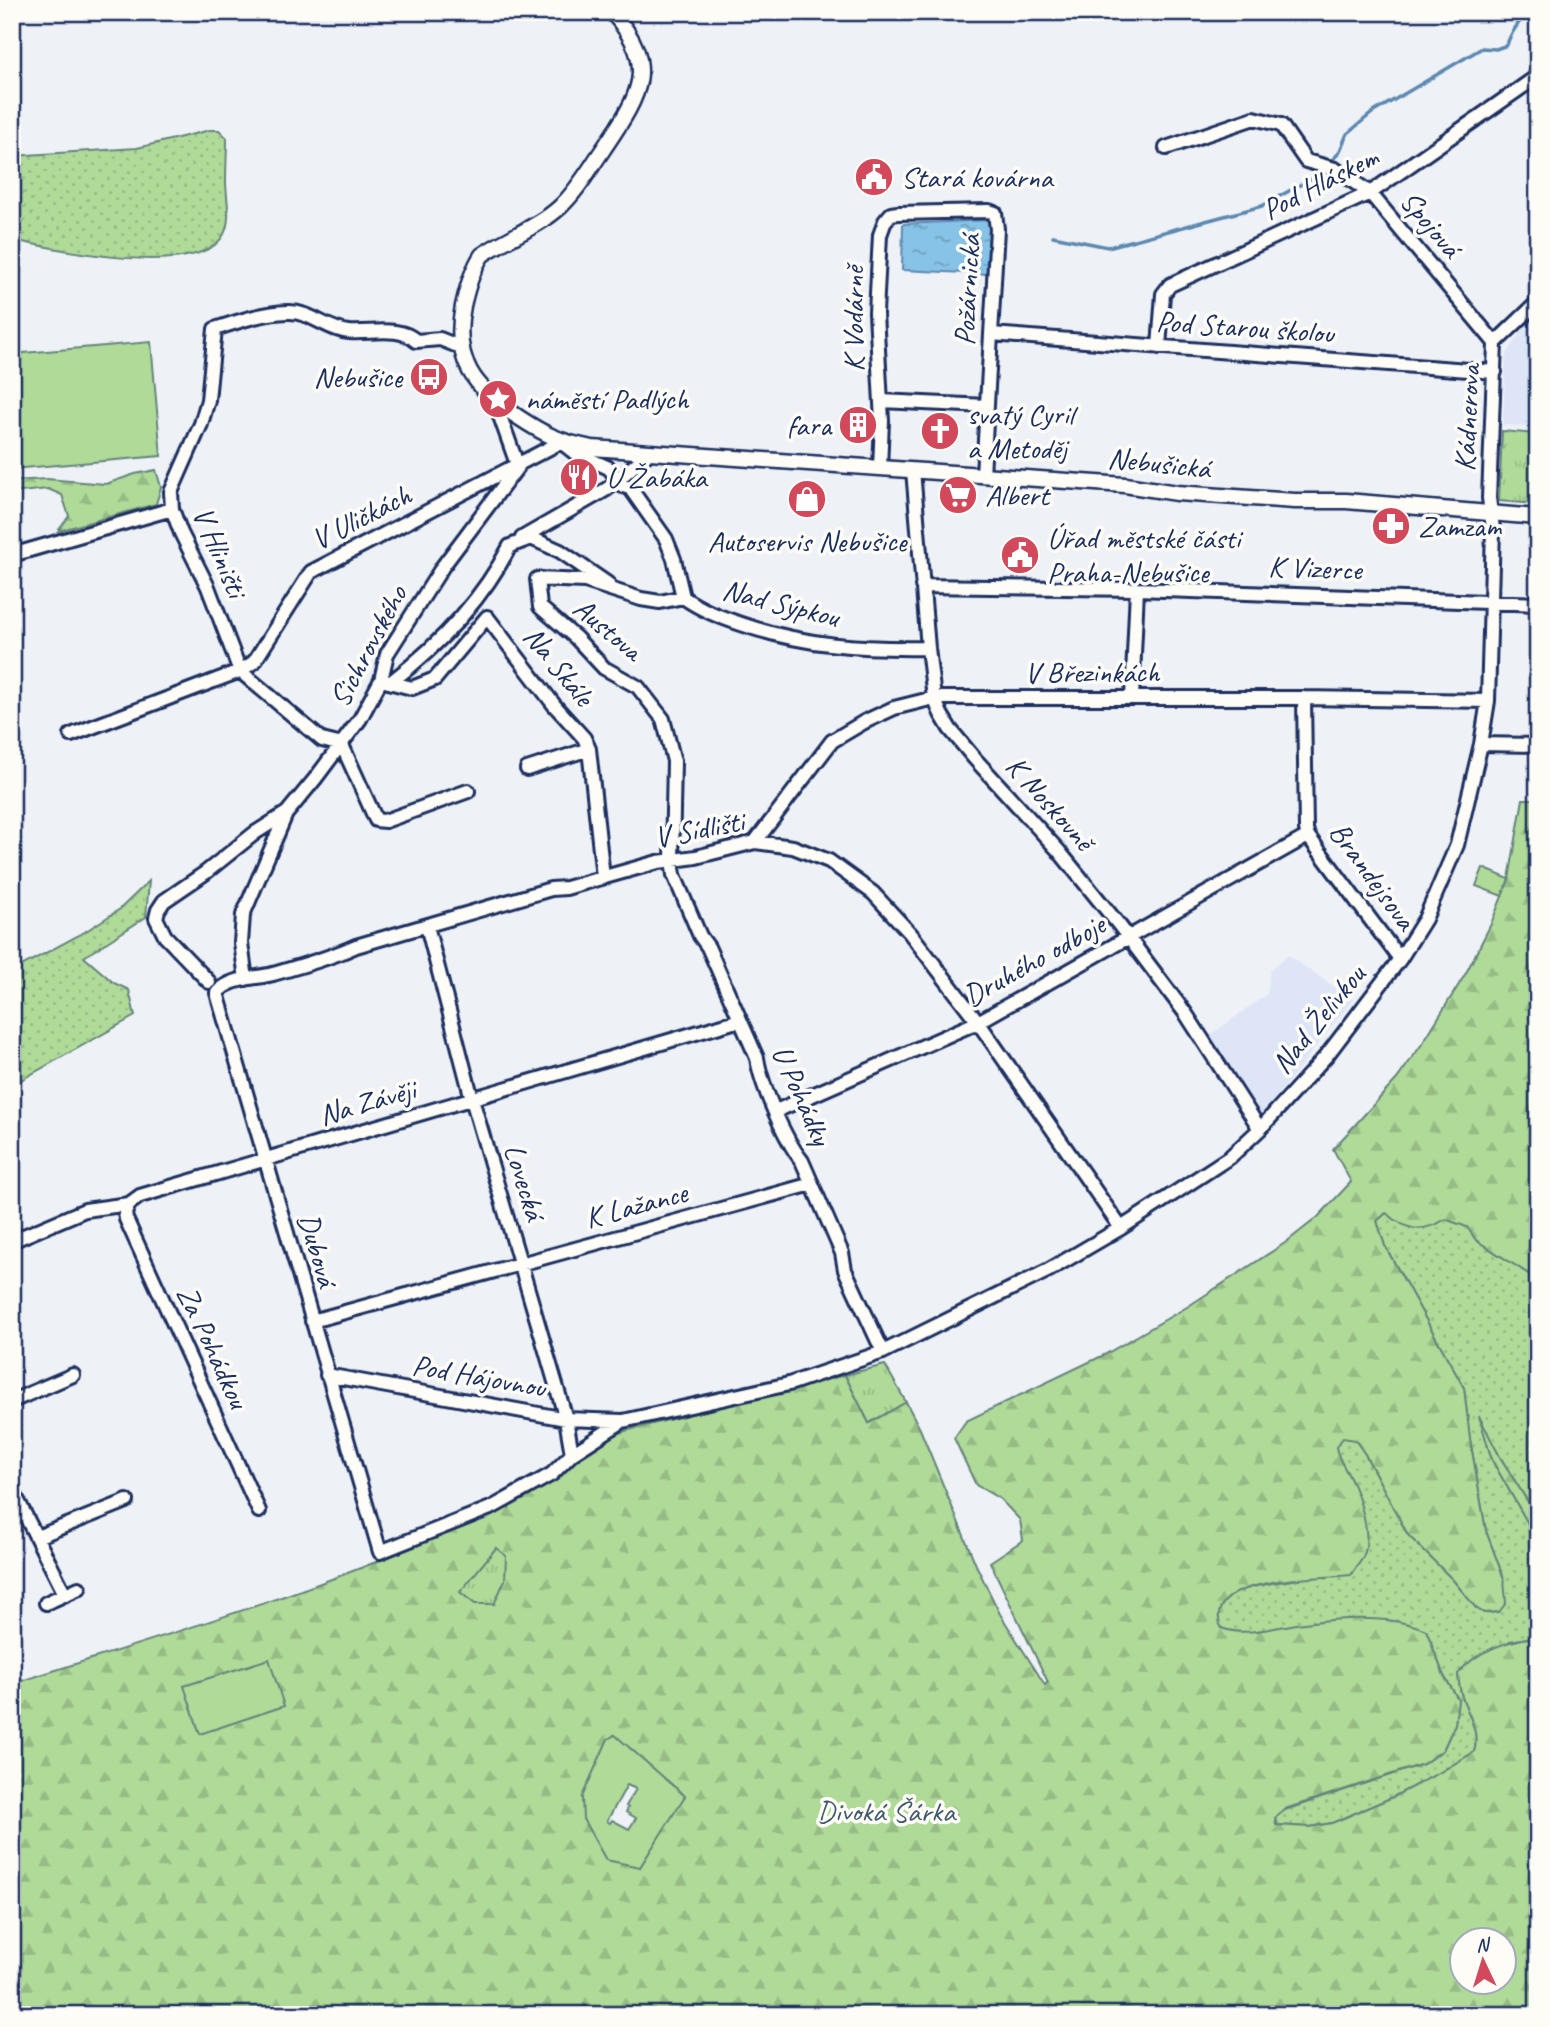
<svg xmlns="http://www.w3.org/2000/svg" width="1550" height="2027" font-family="Caveat,sans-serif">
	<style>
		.built { fill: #dde5f7 }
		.grass { fill: url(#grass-dots); stroke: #65847b; stroke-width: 2 }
		.forest { fill: url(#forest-firs); stroke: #65847b; stroke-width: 2; fill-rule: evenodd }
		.park { fill: url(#park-tufts); stroke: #65847b; stroke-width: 2 }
		.garden { fill: #afda98; stroke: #65847b; stroke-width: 2; fill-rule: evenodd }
		.water { fill: url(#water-ripples); stroke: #5c88b0; stroke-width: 2 }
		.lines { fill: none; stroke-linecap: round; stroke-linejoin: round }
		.stream { stroke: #5c88b0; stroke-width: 3.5 }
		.minor-casing { stroke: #1b2f5e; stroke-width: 18 }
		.tertiary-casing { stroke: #1b2f5e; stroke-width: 19 }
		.minor { stroke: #fdfcf7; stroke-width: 12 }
		.tertiary { stroke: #fdfcf7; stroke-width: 14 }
		.labels { text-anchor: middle; stroke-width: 7; stroke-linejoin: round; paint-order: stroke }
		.poi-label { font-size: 30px; fill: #1b2f5e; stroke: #fdfcf7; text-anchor: start }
		.street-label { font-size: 30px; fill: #1b2f5e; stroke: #fdfcf7 }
		.park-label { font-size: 30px; fill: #405a6c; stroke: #fdfcf7 }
	</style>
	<defs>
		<pattern id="grass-dots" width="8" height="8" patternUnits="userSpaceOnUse" patternTransform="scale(1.75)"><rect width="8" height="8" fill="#afda98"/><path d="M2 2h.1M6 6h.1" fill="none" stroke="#96bb85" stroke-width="1.8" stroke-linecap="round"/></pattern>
		<pattern id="forest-firs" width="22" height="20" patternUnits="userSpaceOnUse" patternTransform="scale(1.75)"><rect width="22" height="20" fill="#afda98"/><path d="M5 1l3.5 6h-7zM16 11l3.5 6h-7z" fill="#96bb85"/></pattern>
		<pattern id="park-tufts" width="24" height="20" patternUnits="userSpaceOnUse" patternTransform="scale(1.75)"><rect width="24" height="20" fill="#afda98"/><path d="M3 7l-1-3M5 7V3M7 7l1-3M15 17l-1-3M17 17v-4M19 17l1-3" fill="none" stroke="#96bb85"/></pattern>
		<pattern id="water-ripples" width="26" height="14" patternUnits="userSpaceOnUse" patternTransform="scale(1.75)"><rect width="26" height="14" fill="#87c3e6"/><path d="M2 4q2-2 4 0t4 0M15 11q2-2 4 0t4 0" fill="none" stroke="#6e9fbe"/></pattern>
	</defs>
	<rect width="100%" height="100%" fill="#eef2f7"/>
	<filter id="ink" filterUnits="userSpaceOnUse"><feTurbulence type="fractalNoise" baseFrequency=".0143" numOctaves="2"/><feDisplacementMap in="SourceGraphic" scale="14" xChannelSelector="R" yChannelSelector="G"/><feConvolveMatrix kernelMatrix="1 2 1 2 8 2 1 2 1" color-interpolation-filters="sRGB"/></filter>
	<g filter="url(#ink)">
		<!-- built -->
		<path class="built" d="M1538 314V428L1503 425 1506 356 1521 331Z
			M1288 955 1353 1000 1260 1117 1209 1036 1267 994 1270 970Z"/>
		<!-- grass -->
		<path class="grass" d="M210 130H219L227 138C227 152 226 167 226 181 226 198 232 218 224 234 201 280 59 250 18 241L12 236V156L137 148Z
			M149 881 146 917 84 957 114 983 129 990 135 1016 12 1085V971L83 933 120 909Z
			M1386 1213 1435 1225 1445 1219 1468 1227 1476 1240 1538 1280V1518L1500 1457 1481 1422 1492 1460 1538 1541V1636L1510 1641 1458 1674C1459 1684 1460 1693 1464 1702 1470 1717 1480 1735 1474 1752L1439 1773 1393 1797 1332 1823 1309 1827 1277 1825 1275 1818 1285 1810 1423 1764 1443 1750 1455 1724 1458 1699 1444 1676 1426 1630 1357 1620 1311 1623 1256 1632H1233L1221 1628C1205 1585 1271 1585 1298 1579 1320 1574 1343 1563 1364 1555 1366 1528 1361 1502 1349 1477 1344 1466 1338 1459 1335 1447L1343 1437 1355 1439 1365 1454 1408 1535 1453 1580 1476 1608 1484 1613 1499 1612 1504 1579 1486 1531 1470 1439 1464 1388 1385 1246 1377 1221Z"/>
		<!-- forest -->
		<path class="forest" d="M156 470 161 487 156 504 58 531 69 516 62 495 48 489 12 493V481L47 479 106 484 135 474Z
			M1523 799H1538V1280L1476 1240 1467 1227 1446 1219C1420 1234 1408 1231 1386 1213L1377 1221 1385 1246 1464 1388 1470 1439 1486 1531 1504 1579 1506 1603 1499 1612 1484 1613 1476 1608 1453 1580 1408 1535 1365 1454 1355 1440 1343 1438 1336 1447C1338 1459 1343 1465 1349 1476 1359 1495 1373 1536 1363 1557 1360 1563 1355 1569 1351 1575 1320 1579 1201 1575 1221 1628 1241 1635 1259 1631 1280 1627 1322 1619 1387 1612 1426 1630L1444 1676 1458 1699 1455 1724 1443 1750 1423 1764 1285 1809 1275 1818 1276 1825 1309 1827 1332 1823 1393 1797 1439 1773 1474 1752C1480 1735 1470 1717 1464 1702 1460 1693 1459 1684 1458 1674 1477 1649 1509 1641 1538 1636V2015H589L585 2005 581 2015H12V1684C169 1634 329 1588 479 1518 502 1507 527 1494 549 1480 575 1463 595 1443 625 1431L845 1375 869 1423 906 1402 920 1429 976 1565 1000 1614 1045 1685 1048 1682 990 1562 1023 1540 1020 1520 1000 1499 976 1485 954 1438 966 1421 1104 1355 1187 1307 1285 1243 1318 1217 1351 1182 1333 1149 1397 1079 1422 1044 1466 973 1490 926 1509 879ZM614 1735 684 1796 640 1867 583 1819ZM1462 1940H1504V1982H1462Z
			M1479 1416 1500 1457 1538 1518V1541L1492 1460Z"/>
		<!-- park -->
		<path class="park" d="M1502 431 1538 434V504L1499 501Z
			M885 1365 906 1402 869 1423 845 1375Z
			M496 1548 506 1556 505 1580 494 1604H475L460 1592Z"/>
		<!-- garden -->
		<path class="garden" d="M151 342 161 456 12 469V354Z
			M1483 868 1509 879 1502 896 1476 886Z
			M269 1659 284 1706 200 1734 184 1686Z
			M615 1735 685 1796 640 1867 606 1860 583 1819 582 1797 608 1739ZM627 1785 636 1789 626 1806 628 1808 626 1812 636 1818 629 1829 612 1820 610 1823 607 1821Z"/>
		<!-- water -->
		<path class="water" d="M990 220 987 274 902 270 903 224Z"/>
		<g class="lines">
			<!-- stream -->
			<path class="stream" d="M1330 162 1339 153 1347 134 1372 113 1482 48 1496 49 1507 45C1510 32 1519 24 1526 12
				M1053 236 1108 247 1262 206 1325 171"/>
			<!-- minor casing -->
			<g class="minor-casing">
				<path id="minor" d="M1166 148 1254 118 1281 125 1306 161 1335 169 1370 193 1495 343
					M991 334 1495 372
					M460 347 440 339 416 341C400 325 370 334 349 332 327 330 310 311 288 312 262 313 239 321 215 329L208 400 201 424 171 492 172 509 181 533 208 587 240 671 322 740 342 745 376 820 385 821 468 791
					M1159 347 1163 294 1170 285 1370 193 1538 76
					M881 401 987 406
					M495 402 518 467
					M880 468 882 421 876 313 880 235 885 221 891 214 898 213 989 211 995 213 997 229 983 475
					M913 470 928 648 934 698 941 714 950 729 974 758 1058 850 1119 925 1186 1014 1260 1129
					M522 538 607 489 649 453
					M12 555 172 509
					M922 586 1137 589 1538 604
					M683 597 660 602 641 599 585 581 537 579 540 607 576 638 604 668 638 687 663 719 674 761 672 860 674 875 700 936 708 947 757 1058C761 1085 785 1140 802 1161L842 1253 845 1270 883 1352
					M381 680 412 688 435 679 487 617 555 706 584 738 589 749 603 877
					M391 682C439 645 482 600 510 546L531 538 560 551 608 584
					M1132 698 1137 589
					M1304 698 1306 829 1308 836 1400 959
					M71 735 240 671 254 662 311 572 561 442 575 453 609 468 623 486 630 488 666 539 674 559 683 597C701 610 720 617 741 624 805 646 862 649 928 648
					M1481 744 1538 745
					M527 769 589 749
					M755 842 832 741 864 722 894 708 934 698H1304L1488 701
					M427 926 472 1099 566 1419 572 1454
					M246 979 241 943 243 915 286 814 315 779 360 719 381 680 387 654 443 566 516 469
					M209 982 165 936 156 918 158 910 164 901 205 873 255 833 285 814
					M776 1111 978 1022 1308 836
					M129 1204 125 1213 126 1219 259 1511
					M1121 1228 978 1022 910 933 873 893 829 861 793 847 755 842 696 857 658 862 566 888 551 889 356 946C330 958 301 966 273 974 254 979 230 977 217 993L380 1552 493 1507 552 1474 572 1454 623 1421 789 1384 883 1352 1049 1270 1121 1228 1230 1157 1260 1129 1327 1055 1400 959 1425 919 1457 845 1481 744 1488 701 1493 529 1489 498 1495 343 1538 302
					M12 1241 85 1210 129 1204 140 1196 740 1020
					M312 1321 812 1184
					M327 1375 566 1419 623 1421
					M12 1401 73 1375
					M12 1489 65 1594
					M37 1537 127 1501
					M46 1603 79 1588"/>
			</g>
			<!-- tertiary casing -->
			<g class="tertiary-casing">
				<path id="tertiary" d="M612 12C661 68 638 97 602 151 589 170 577 191 560 207 538 227 507 238 482 255 472 270 467 288 463 306 452 360 474 388 518 417 545 435 560 442 592 448L1125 485 1177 493 1295 501H1346L1538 517"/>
			</g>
			<!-- minor -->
			<use href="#minor" class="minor"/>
			<!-- tertiary -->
			<use href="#tertiary" class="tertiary"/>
		</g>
	</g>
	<!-- icons -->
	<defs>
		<g id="civic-disc" transform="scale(2.0125)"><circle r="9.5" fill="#d1495b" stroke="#fdfcf7"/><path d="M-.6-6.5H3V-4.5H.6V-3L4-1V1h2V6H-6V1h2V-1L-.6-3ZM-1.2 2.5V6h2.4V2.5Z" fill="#fff"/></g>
		<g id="bus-disc" transform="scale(2.0125)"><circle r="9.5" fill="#d1495b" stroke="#fdfcf7"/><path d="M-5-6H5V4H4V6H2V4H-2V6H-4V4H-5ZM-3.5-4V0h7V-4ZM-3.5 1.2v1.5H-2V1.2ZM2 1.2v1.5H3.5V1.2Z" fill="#fff"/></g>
		<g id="sight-disc" transform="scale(2.0125)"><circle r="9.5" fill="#d1495b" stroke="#fdfcf7"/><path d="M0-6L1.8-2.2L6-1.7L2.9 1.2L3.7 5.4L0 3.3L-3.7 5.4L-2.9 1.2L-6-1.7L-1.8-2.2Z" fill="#fff"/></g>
		<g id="building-disc" transform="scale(2.0125)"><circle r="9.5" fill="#d1495b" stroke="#fdfcf7"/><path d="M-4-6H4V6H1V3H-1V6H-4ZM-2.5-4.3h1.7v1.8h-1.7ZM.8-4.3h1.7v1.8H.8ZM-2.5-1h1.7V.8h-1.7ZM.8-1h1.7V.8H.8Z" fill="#fff"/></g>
		<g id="church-disc" transform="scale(2.0125)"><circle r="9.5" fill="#d1495b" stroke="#fdfcf7"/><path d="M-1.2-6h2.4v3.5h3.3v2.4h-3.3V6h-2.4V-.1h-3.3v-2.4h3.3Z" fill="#fff"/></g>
		<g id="restaurant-disc" transform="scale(2.0125)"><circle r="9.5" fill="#d1495b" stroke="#fdfcf7"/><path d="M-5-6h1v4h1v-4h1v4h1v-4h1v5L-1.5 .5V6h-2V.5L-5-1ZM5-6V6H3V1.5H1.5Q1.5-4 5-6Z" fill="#fff"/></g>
		<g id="supermarket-disc" transform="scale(2.0125)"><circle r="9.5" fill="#d1495b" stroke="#fdfcf7"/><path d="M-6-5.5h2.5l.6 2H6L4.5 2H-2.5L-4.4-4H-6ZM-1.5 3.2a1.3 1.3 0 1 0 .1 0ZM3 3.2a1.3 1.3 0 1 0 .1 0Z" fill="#fff"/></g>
		<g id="shop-disc" transform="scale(2.0125)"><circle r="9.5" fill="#d1495b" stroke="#fdfcf7"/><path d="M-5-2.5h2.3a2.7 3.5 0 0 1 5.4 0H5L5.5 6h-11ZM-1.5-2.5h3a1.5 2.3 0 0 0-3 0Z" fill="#fff"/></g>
		<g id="pharmacy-disc" transform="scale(2.0125)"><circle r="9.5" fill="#d1495b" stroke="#fdfcf7"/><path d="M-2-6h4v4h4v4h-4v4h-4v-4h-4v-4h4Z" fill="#fff"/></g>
	</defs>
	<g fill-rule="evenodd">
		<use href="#civic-disc" x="874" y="177"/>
		<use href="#bus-disc" x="429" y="377"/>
		<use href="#sight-disc" x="498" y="399"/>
		<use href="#building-disc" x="858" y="425"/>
		<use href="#church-disc" x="940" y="431"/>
		<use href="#restaurant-disc" x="579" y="477"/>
		<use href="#supermarket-disc" x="958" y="495"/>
		<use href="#shop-disc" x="807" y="499"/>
		<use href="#pharmacy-disc" x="1391" y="526"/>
		<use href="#civic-disc" x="1020" y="555"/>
	</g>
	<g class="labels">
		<!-- poi labels -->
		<g class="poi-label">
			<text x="901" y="187">Stará kovárna</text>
			<text x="402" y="387" text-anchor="end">Nebušice</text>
			<text x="525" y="409">náměstí Padlých</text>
			<text x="967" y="424">svatý Cyril<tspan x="967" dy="34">a Metoděj</tspan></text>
			<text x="831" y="435" text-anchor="end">fara</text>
			<text x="606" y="487">U Žabáka</text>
			<text x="985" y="505">Albert</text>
			<text x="1418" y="536">Zamzam</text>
			<text x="1047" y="548">Úřad městské části<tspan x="1047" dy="34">Praha-Nebušice</tspan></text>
			<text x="807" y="551" text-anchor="middle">Autoservis Nebušice</text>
		</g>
		<!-- street labels -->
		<g class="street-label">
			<text transform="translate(1320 183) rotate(-27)" y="10">Pod Hláskem</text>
			<text transform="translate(1431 224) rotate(50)" y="10">Spojová</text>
			<text transform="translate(967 290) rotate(-87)" y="10">Požárnická</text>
			<text transform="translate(853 319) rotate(-90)" y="10">K Vodárně</text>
			<text transform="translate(1245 327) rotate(4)" y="10">Pod Starou školou</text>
			<text transform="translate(1467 418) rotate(-87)" y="10">Kádnerova</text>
			<text transform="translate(1159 463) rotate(6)" y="10">Nebušická</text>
			<text transform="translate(361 517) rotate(-27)" y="10">V Uličkách</text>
			<text transform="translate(220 552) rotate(67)" y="10">V Hliništi</text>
			<text transform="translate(1315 568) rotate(2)" y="10">K Vizerce</text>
			<text transform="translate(781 603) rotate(14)" y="10">Nad Sýpkou</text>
			<text transform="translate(608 629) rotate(40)" y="10">Austova</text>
			<text transform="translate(368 646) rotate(-62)" y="10">Sichrovského</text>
			<text transform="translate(559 666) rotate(51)" y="10">Na Skále</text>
			<text x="1092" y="682">V Březinkách</text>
			<text transform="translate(1050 803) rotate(48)" y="10">K Noskovně</text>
			<text transform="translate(699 829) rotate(-11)" y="10">V Sídlišti</text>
			<text transform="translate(1373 876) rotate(54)" y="10">Brandejsova</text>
			<text transform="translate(1034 960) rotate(-29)" y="10">Druhého odboje</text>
			<text transform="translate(1318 1019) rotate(-51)" y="10">Nad Želivkou</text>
			<text transform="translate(802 1095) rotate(66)" y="10">U Pohádky</text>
			<text transform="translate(367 1102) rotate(-16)" y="10">Na Závěji</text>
			<text transform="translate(525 1182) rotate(73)" y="10">Lovecká</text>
			<text transform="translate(636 1205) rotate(-15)" y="10">K Lažance</text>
			<text transform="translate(318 1250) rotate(74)" y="10">Dubová</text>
			<text transform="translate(213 1347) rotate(65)" y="10">Za Pohádkou</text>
			<text transform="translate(479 1376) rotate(10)" y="10">Pod Hájovnou</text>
		</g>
		<!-- park labels -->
		<g class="park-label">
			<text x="886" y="1821">Divoká Šárka</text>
		</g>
	</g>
	<!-- margin -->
	<rect width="1550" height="2027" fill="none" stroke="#fdfcf7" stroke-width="42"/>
	<rect x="21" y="21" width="1508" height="1985" fill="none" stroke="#1b2f5e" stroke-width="2.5" filter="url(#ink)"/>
	<!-- north arrow -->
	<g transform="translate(1483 1961) rotate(356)"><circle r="33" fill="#fdfcf7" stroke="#a3aaba" stroke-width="2"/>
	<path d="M0-5L12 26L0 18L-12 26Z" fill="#d1495b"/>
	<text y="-10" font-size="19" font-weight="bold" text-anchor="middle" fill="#1b2f5e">N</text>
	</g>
</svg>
